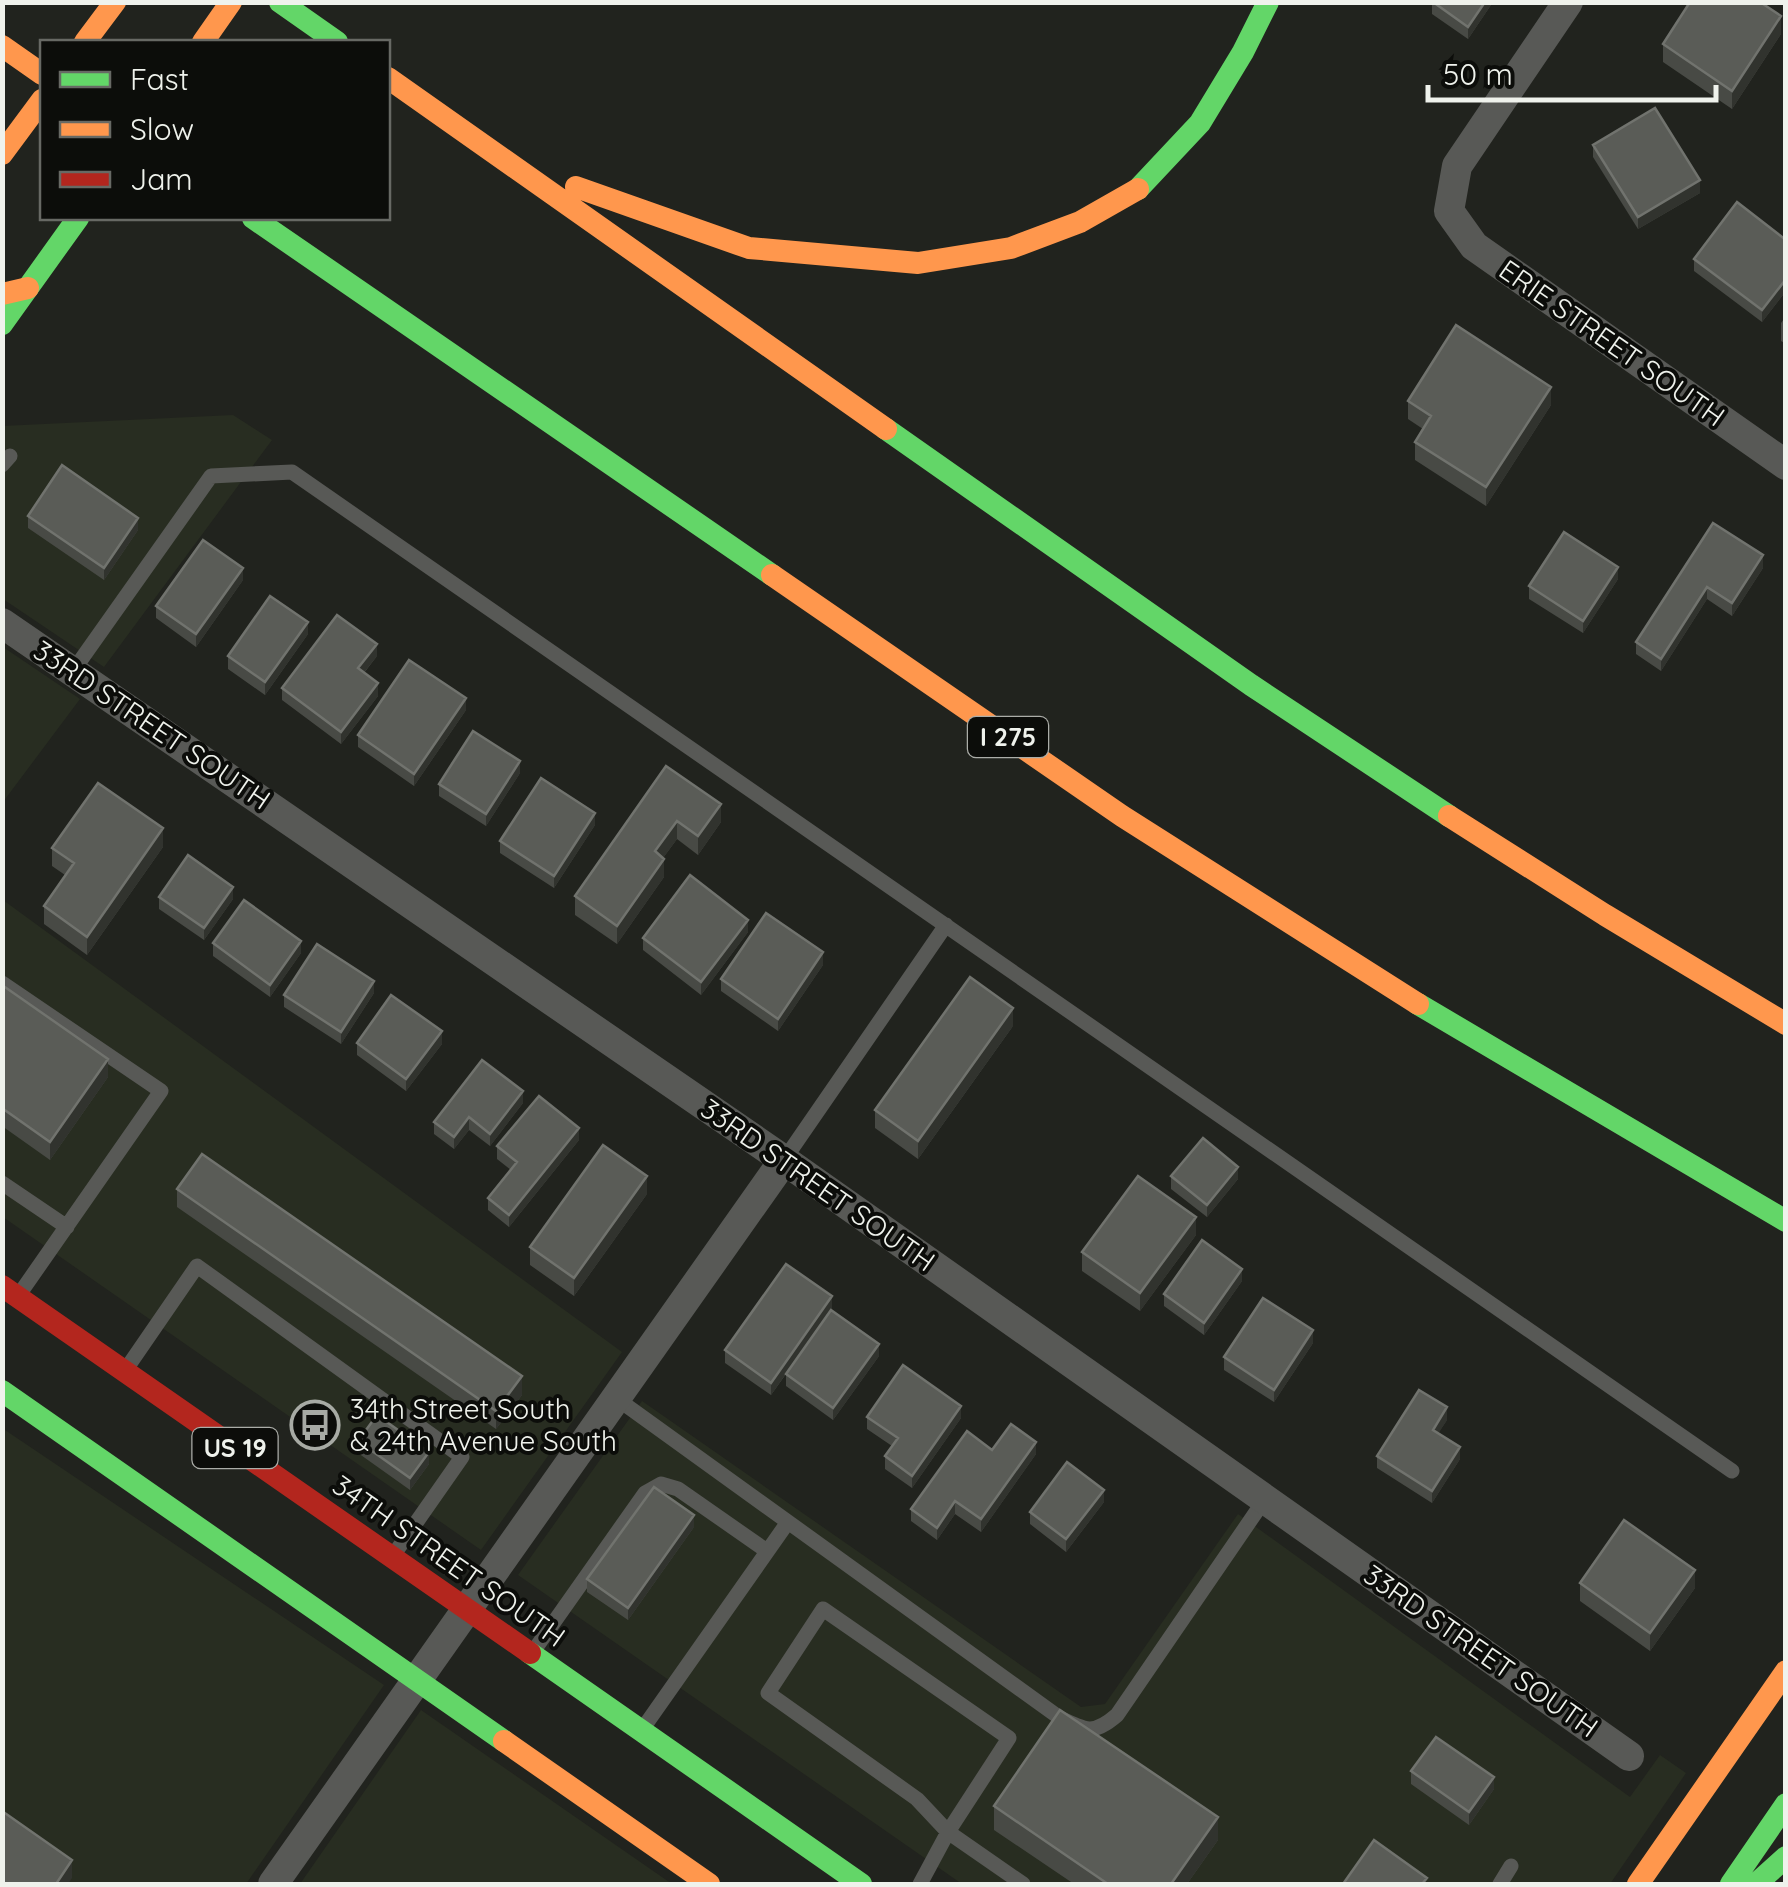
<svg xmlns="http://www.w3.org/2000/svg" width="1788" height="1887" font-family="Quicksand,sans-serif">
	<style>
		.built { fill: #282d21 }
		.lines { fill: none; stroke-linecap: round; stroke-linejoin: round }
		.lane { stroke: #585956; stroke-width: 15 }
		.street { stroke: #585956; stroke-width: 30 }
		.fast { stroke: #63d668; stroke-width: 22 }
		.slow { stroke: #ff974d; stroke-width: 22 }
		.jam { stroke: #b3261e; stroke-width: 22 }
		.wall { fill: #484a45 }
		.shaded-wall { fill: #31332e }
		.building { fill: #5a5c57; stroke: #71736e; stroke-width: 2.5 }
		.labels { text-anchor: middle; stroke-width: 8; stroke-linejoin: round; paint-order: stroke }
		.shield { fill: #0c0d0a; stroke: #abada8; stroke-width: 2.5 }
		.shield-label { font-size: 25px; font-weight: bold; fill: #eff2ec }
		.street-label { font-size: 28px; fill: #eff2ec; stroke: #0c0d0a }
		.poi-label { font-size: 28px; fill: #eff2ec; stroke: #0c0d0a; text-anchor: start }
	</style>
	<rect width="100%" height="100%" fill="#21231e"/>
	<!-- built -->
	<path class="built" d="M233 415 272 440 104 667 3 599 2 426Z
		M3 647 80 699 3 802Z
		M3 900 622 1352 481 1550 3 1217Z
		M642 1401 1081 1707 1105 1704 1238 1514 1630 1797 1660 1755 1686 1773 1610 1884H962L518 1575Z
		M2 1428 384 1685 246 1884H3Z
		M421 1710 672 1884H300Z"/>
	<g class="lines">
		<!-- lane -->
		<path class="lane" d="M2 465 10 456
			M73 671 211 476 292 472 1732 1471
			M2 983 161 1091 23 1289
			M784 1160 946 925
			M2 1183 67 1227
			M131 1362 197 1266 462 1457 397 1550
			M616 1398 1060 1718C1086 1731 1094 1735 1117 1715L1265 1499
			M535 1649 645 1493 661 1484 678 1489 767 1551
			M646 1724 788 1522
			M920 1884 948 1832 1009 1738 823 1609 768 1693 917 1799 948 1832 1023 1884
			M1500 1884 1511 1866"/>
		<!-- street -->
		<path class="street" d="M1568 2 1457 166 1449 211 1474 246 1786 465
			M2 623 784 1160 1629 1756
			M273 1884 784 1160"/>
		<!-- fast -->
		<path class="fast" d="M280 2 337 42
			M1138 189 1200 123 1243 52 1268 2
			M253 218 772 575
			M2 324 78 218
			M886 429 1251 685 1449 816
			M1418 1004 1786 1221
			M2 1391 504 1741
			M530 1653 861 1884
			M1731 1884 1786 1804
			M1756 1884 1786 1857"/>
		<!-- slow -->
		<path class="slow" d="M85 42 115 2
			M203 42 231 2
			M2 46 42 74
			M388 78 886 429
			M2 154 42 100
			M576 187 749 248 918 263 1011 248 1080 222 1138 189
			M2 294 28 288
			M772 575 1122 816 1418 1004
			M1449 816 1605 915 1786 1024
			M504 1741 709 1884
			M1638 1884 1786 1671"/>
		<!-- jam -->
		<path class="jam" d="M2 1286 530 1653"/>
	</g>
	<!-- wall -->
	<path class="wall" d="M1432 2H1493L1468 39 1432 14Z
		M1781 34 1732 109 1663 62V44Z
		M1593 145 1700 193 1638 229 1593 157Z
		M1786 240V291L1762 322 1694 271V259Z
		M1786 316V344L1781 341V323Z
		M1408 401 1551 405 1486 506 1415 460V442L1423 429 1408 419Z
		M28 516 138 530 104 580 28 528Z
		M1713 523 1763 568 1732 616 1707 599 1661 671 1636 654V642Z
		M1618 579 1583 633 1529 599V586Z
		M243 580 196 647 156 618V606Z
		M308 634 265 695 228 669V656Z
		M377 656 364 673 378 696 341 744 282 700V688Z
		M466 710 414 786 358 747V735Z
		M666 766 721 822 698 855 677 839 663 858 664 877 617 944 575 915V896Z
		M520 773 486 826 439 796V784Z
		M595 825 554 888 500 853V841Z
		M163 847 87 955 44 924V906L65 875 52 866V848Z
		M159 897 233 899 204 940 159 909Z
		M748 932 701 995 643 950V938Z
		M213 943 301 953 270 997 213 956Z
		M823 965 778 1031 721 991V979Z
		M2 985 108 1077 50 1160 2 1126Z
		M374 993 341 1044 284 1007V995Z
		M1013 1026 918 1159 875 1128V1110Z
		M357 1043 442 1044 406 1091 357 1055Z
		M523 1103 490 1146 469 1130 454 1149 434 1134V1122Z
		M579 1140 509 1227 488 1210V1198L511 1170 497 1159V1146Z
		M1171 1176 1238 1179 1207 1217 1171 1189Z
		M177 1189 522 1395 496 1429 177 1207Z
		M647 1194 574 1296 530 1265V1247Z
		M1196 1235 1140 1311 1082 1271V1252Z
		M1242 1281 1204 1335 1164 1306V1294Z
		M832 1308 786 1374 879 1356 833 1420 786 1386V1374L771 1395 725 1363V1350Z
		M1313 1343 1274 1402 1224 1370V1357Z
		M867 1417 961 1418 912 1488 885 1469V1456L892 1446 867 1429Z
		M1447 1420 1438 1433 1460 1459 1432 1503 1377 1468V1456Z
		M358 1441 429 1464 410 1490 358 1453Z
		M992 1450 1036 1454 981 1532 955 1514 937 1540 911 1521V1509Z
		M1104 1502 1066 1552 1030 1524V1512Z
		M694 1527 628 1620 587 1592V1579Z
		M1580 1583 1695 1588 1650 1651 1580 1601Z
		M1411 1771 1494 1789 1469 1825 1411 1784Z
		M994 1806 1218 1840 1187 1884H1074L994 1830Z"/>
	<!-- shaded-wall -->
	<path class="shaded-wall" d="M1485 2H1493L1468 39V27Z
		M1781 16V34L1732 109V91Z
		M1700 180V193L1638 229V217Z
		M1786 279V291L1762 322V310Z
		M1551 387V405L1486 506V487Z
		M138 518V530L104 580V568Z
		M1763 555V568L1732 616V603Z
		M1618 567V579L1583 633V621Z
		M243 568V580L196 647V634Z
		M1707 587V599L1661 671V659Z
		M308 622V634L265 695V682Z
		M377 644V656L358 680V668Z
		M378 683V696L341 744V732Z
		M466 698V710L414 786V774Z
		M520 761V773L486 826V814Z
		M721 804V822L698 855V836Z
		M595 813V825L554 888V876Z
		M677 821V839L655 869V851Z
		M163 828V847L87 955V937Z
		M664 859V877L617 944V926Z
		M233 887V899L204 940V928Z
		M748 920V932L701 995V982Z
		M301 941V953L270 997V985Z
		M823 952V965L778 1031V1019Z
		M374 981V993L341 1044V1032Z
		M1013 1008V1026L918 1159V1141Z
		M442 1031V1044L406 1091V1079Z
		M108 1059V1077L50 1160V1142Z
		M523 1091V1103L490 1146V1134Z
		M469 1117V1130L454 1149V1137Z
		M579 1128V1140L509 1227V1215Z
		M1238 1167V1179L1207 1217V1205Z
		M647 1176V1194L574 1296V1278Z
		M1196 1217V1235L1140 1311V1293Z
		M1242 1269V1281L1204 1335V1323Z
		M832 1296V1308L771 1395V1383Z
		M1313 1330V1343L1274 1402V1390Z
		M879 1344V1356L833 1420V1408Z
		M522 1376V1395L496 1429V1411Z
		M961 1406V1418L912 1488V1476Z
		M1447 1407V1420L1433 1442V1430Z
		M1036 1442V1454L981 1532V1519Z
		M1460 1447V1459L1432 1503V1491Z
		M429 1452V1464L410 1490V1478Z
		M1104 1490V1502L1066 1552V1539Z
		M955 1501V1514L937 1540V1528Z
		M694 1515V1527L628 1620V1608Z
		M1695 1570V1588L1650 1651V1633Z
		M1494 1777V1789L1469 1825V1812Z
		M1218 1817V1840L1187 1884H1171Z
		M72 1860V1878L68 1884H56Z"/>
	<!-- building -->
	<path class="building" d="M1433 2H1485L1468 27Z
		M1690 2H1760L1781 16 1732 91 1663 44Z
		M1655 108 1700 180 1638 217 1593 145Z
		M1737 202 1786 240V279L1762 310 1694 259Z
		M1456 325 1551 387 1486 487 1415 442 1431 416 1408 401Z
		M62 465 138 518 104 568 28 516Z
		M1713 523 1763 555 1732 603 1707 587 1661 659 1636 642Z
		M1564 532 1618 567 1583 621 1529 586Z
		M203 540 243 568 196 634 156 606Z
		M270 596 308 622 265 682 228 656Z
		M337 615 377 644 358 668 378 683 341 732 282 688Z
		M409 660 466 698 414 774 358 735Z
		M473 731 520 761 486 814 439 784Z
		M666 766 721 804 698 836 677 821 655 851 664 859 617 926 575 896Z
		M541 778 595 813 554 876 500 841Z
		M98 783 163 828 87 937 44 906 74 863 52 848Z
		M188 855 233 887 204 928 159 897Z
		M690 875 748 920 701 982 643 938Z
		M244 900 301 941 270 985 213 943Z
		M766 913 823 952 778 1019 721 979Z
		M317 944 374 981 341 1032 284 995Z
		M970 977 1013 1008 918 1141 875 1110Z
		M2 985 108 1059 50 1142 2 1108Z
		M391 995 442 1031 406 1079 357 1043Z
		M482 1060 523 1091 490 1134 469 1117 454 1137 434 1122Z
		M539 1096 579 1128 509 1215 488 1198 517 1162 497 1146Z
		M1203 1138 1238 1167 1207 1205 1171 1176Z
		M603 1145 647 1176 574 1278 530 1247Z
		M202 1154 522 1376 496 1411 177 1189Z
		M1138 1176 1196 1217 1140 1293 1082 1252Z
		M1202 1240 1242 1269 1204 1323 1164 1294Z
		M786 1264 832 1296 771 1383 725 1350Z
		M1263 1298 1313 1330 1274 1390 1224 1357Z
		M831 1310 879 1344 833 1408 786 1374Z
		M903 1365 961 1406 912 1476 885 1456 898 1438 867 1417Z
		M1419 1390 1447 1407 1433 1430 1460 1447 1432 1491 1377 1456Z
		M377 1415 429 1452 410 1478 358 1441Z
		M1011 1424 1036 1442 981 1519 955 1501 937 1528 911 1509 967 1431 992 1450Z
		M1067 1462 1104 1490 1066 1539 1030 1512Z
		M654 1487 694 1515 628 1608 587 1579Z
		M1624 1520 1695 1570 1650 1633 1580 1583Z
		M1060 1710 1218 1817 1171 1884H1108L994 1806Z
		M1436 1737 1494 1777 1469 1812 1411 1771Z
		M2 1811 72 1860 56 1884H2Z
		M1374 1840 1427 1878 1422 1884H1343Z"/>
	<!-- icons -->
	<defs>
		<g id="bus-ring" transform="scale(2.5)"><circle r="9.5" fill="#0c0d0a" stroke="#a7aaa4" stroke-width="1.5"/><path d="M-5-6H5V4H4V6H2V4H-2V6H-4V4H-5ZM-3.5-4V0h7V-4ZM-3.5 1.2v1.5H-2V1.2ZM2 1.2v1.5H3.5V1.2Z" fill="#a7aaa4"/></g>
	</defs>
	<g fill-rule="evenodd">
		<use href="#bus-ring" x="315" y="1425"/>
	</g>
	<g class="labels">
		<!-- shield labels -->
		<g class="shield">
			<rect x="968" y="717" width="80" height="40" rx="8"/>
			<rect x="192.5" y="1428" width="85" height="40" rx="8"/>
		</g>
		<g class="shield-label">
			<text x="1008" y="746">I 275</text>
			<text x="235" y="1457">US 19</text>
		</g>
		<!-- street labels -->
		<g class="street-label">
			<text transform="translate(1612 343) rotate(35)" y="10">ERIE STREET SOUTH</text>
			<text transform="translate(152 725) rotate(34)" y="10">33RD STREET SOUTH</text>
			<text transform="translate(818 1185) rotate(35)" y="10">33RD STREET SOUTH</text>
			<text transform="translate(449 1561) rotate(35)" y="10">34TH STREET SOUTH</text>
			<text transform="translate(1481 1651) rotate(35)" y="10">33RD STREET SOUTH</text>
		</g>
		<!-- poi labels -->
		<g class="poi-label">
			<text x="350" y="1419">34th Street South<tspan x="350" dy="32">&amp; 24th Avenue South</tspan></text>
		</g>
	</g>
	<!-- border -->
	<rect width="1788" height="1887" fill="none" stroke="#eff2ec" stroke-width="10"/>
	<!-- legend -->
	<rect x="40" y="40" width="350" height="180" fill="#0c0d0a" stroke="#676964" stroke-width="2.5"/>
	<rect x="60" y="72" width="50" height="15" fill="#63d668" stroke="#676964" stroke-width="2.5"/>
	<text x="130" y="90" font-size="30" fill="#eff2ec">Fast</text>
	<rect x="60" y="122" width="50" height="15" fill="#ff974d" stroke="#676964" stroke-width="2.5"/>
	<text x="130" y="140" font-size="30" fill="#eff2ec">Slow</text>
	<rect x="60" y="172" width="50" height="15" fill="#b3261e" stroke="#676964" stroke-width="2.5"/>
	<text x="130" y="190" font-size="30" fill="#eff2ec">Jam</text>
	<!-- scale -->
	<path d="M1428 85v15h288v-15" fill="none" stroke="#eff2ec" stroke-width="5"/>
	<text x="1443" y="85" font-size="30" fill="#eff2ec" stroke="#0c0d0a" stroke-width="8" paint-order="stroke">50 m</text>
</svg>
